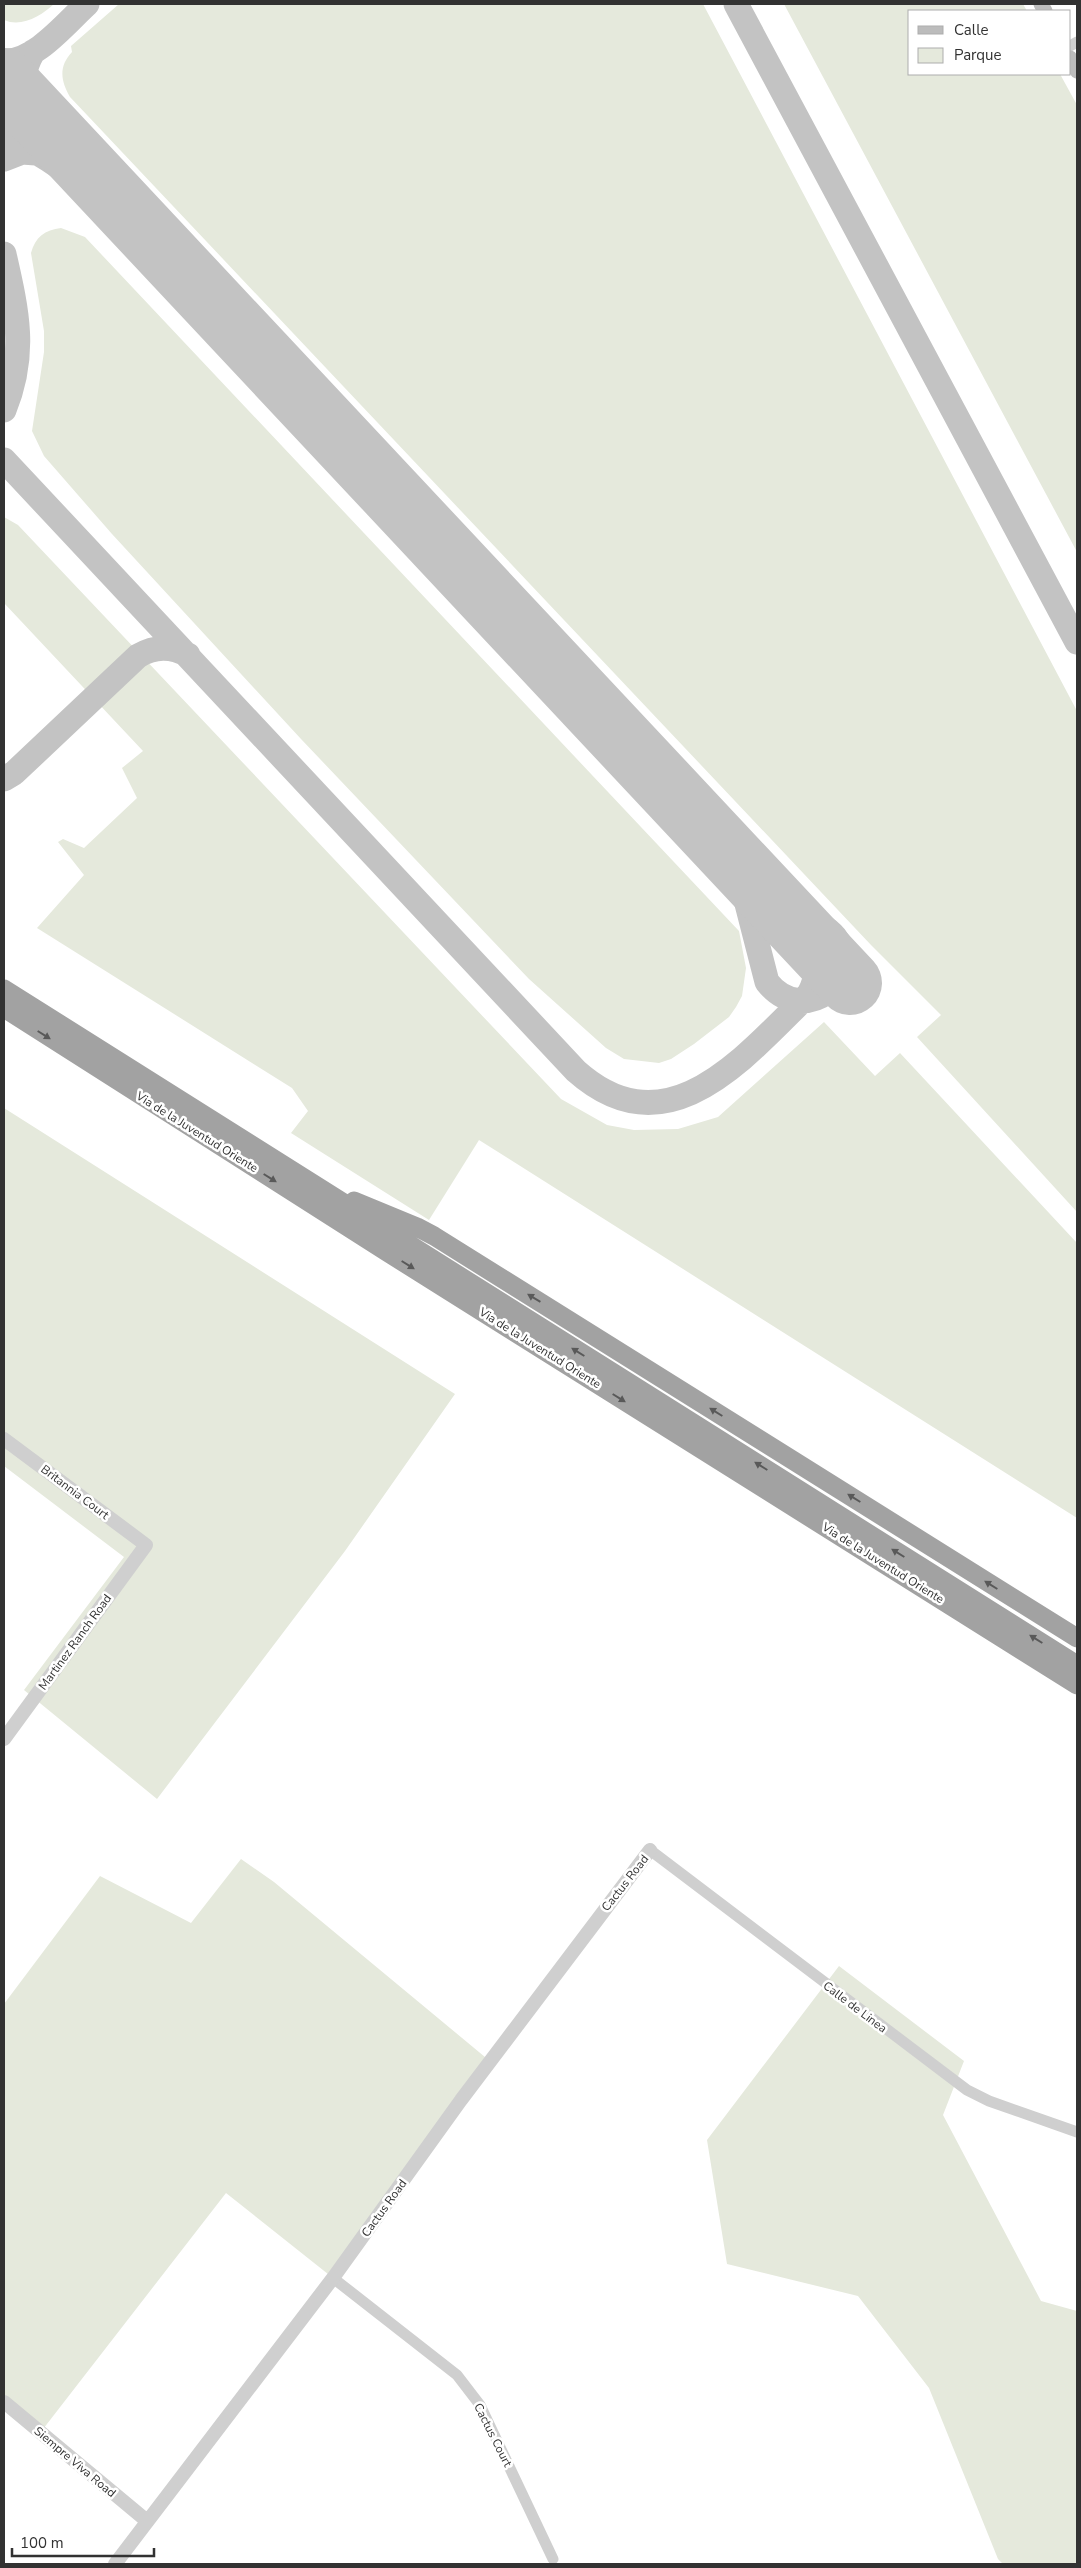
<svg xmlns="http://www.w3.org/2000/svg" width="1081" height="2568" font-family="'Nunito Sans',sans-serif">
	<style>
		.green { fill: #e5e9dc }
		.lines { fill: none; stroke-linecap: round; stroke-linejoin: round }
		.taxiway { stroke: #c3c3c3; stroke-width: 25 }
		.runway { stroke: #c3c3c3; stroke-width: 64 }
		.minor { stroke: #cfcfcf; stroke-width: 11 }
		.tertiary { stroke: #cfcfcf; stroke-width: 14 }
		.secondary { stroke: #bcbcbc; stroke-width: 15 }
		.trunk { stroke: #a2a2a2; stroke-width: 19 }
		.oneway { fill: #595959 }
		.labels { text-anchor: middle; stroke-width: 5; stroke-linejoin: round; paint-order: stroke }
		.street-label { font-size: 12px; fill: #323232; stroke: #fff }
	</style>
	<rect width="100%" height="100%" fill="#fff"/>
	<!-- green -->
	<path class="green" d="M4 4H54C42 15 22 28 4 20Z
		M119 4H703L1077 711V1212L917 1037 941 1015 871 945 70 97C61 81 58 67 72 52L71 46Z
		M784 4H1023L1027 11H910V74H1060L1077 105V552Z
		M61 228 85 237 739 931 746 968 742 996 736 1007 729 1017 694 1044 671 1059 659 1063 624 1059 606 1048 529 979 301 739 112 534 44 456 32 431 44 352V331L31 253C35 237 45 230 61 228Z
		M4 517 18 525 561 1099 607 1125 634 1130 678 1129 718 1117 824 1022 875 1076 900 1053 1077 1243V1518L479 1140 429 1220 291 1133 308 1111 292 1088 37 928 84 875 58 842 63 839 84 848 137 798 122 768 143 751 4 603Z
		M4 1108 455 1394 345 1551 157 1799 24 1690 124 1557 4 1466Z
		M241 1859 274 1882 491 2062 333 2278 226 2193 40 2433 4 2402V2004L100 1876 191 1923Z
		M839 1966 964 2061 943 2115 1041 2301 1077 2311V2564H1003L998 2559 929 2388 858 2296 727 2264 707 2140Z"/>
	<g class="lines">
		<!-- taxiway -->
		<path class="taxiway" d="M736 4 1077 642
			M33 52C18 77 24 94 38 116
			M4 61C34 63 66 23 87 4
			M4 134C65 165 118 209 168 255
			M4 159 22 152 36 153
			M4 254C17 311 27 354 4 410
			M4 460 576 1071C668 1153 745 1056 809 994 820 974 817 959 809 939
			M4 779 14 773 138 656C155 646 171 646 188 655
			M725 849 738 869 767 982C804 1029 867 977 835 937 820 919 807 926 791 917 786 914 781 908 776 904"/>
		<!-- runway -->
		<path class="runway" d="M4 80 850 983"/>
		<!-- minor -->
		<path class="minor" d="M1070 46 1077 42
			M650 1850 967 2090 989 2101 1077 2132
			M333 2278 457 2375 480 2405 553 2559"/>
		<!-- tertiary -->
		<path class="tertiary" d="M4 1439 146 1545 4 1739
			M4 2402 147 2521
			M115 2564 333 2278 461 2100 650 1850"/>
		<!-- secondary -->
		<path class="secondary" d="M1041 4 1045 11
			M1070 58 1077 71"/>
		<!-- trunk -->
		<path class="trunk" d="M4 989 1077 1665
			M4 1008 387 1252 1077 1685
			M354 1201 417 1227 434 1236 1077 1638"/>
	</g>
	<!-- one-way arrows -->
	<defs><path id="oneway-solid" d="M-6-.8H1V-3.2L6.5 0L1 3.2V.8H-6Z" transform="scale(1.25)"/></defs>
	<g class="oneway">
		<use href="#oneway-solid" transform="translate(44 1035) rotate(32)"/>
		<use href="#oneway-solid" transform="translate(270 1178) rotate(32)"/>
		<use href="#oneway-solid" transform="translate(408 1265) rotate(32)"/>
		<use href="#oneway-solid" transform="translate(534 1298) rotate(-149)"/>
		<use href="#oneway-solid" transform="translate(578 1352) rotate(-148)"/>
		<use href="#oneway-solid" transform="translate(619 1398) rotate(32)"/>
		<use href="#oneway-solid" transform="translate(716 1412) rotate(-148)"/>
		<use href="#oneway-solid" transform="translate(761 1466) rotate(-148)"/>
		<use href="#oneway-solid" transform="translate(854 1498) rotate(-148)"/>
		<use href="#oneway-solid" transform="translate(898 1553) rotate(-148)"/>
		<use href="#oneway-solid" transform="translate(991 1585) rotate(-148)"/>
		<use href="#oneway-solid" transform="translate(1036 1639) rotate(-148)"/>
	</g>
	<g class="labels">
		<!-- street labels -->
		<g class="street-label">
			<text transform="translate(197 1132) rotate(32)" y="4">Via de la Juventud Oriente</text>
			<text transform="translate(540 1348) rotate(32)" y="4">Via de la Juventud Oriente</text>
			<text transform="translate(75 1492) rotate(37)" y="4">Britannia Court</text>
			<text transform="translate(883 1563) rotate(32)" y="4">Via de la Juventud Oriente</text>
			<text transform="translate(75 1642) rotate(-54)" y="4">Martinez Ranch Road</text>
			<text transform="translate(625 1883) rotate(-52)" y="4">Cactus Road</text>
			<text transform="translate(855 2007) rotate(37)" y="4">Calle de Linea</text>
			<text transform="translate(384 2208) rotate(-54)" y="4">Cactus Road</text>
			<text transform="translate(493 2435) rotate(63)" y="4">Cactus Court</text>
			<text transform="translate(75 2462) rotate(40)" y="4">Siempre Viva Road</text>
		</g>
	</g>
	<!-- border -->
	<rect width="1081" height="2568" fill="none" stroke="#323232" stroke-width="10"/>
	<!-- legend -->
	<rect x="908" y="10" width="162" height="65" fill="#ffffff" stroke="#adadad"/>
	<rect x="918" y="26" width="25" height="8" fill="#bcbcbc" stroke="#adadad"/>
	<text x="954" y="35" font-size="15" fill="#323232">Calle</text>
	<rect x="918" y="48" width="25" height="15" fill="#e5e9dc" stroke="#adadad"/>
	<text x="954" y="60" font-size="15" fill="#323232">Parque</text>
	<!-- scale -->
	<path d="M12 2548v8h142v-8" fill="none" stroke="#323232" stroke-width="2.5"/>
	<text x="20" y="2548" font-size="15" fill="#323232" stroke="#ffffff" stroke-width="4" paint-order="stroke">100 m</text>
</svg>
